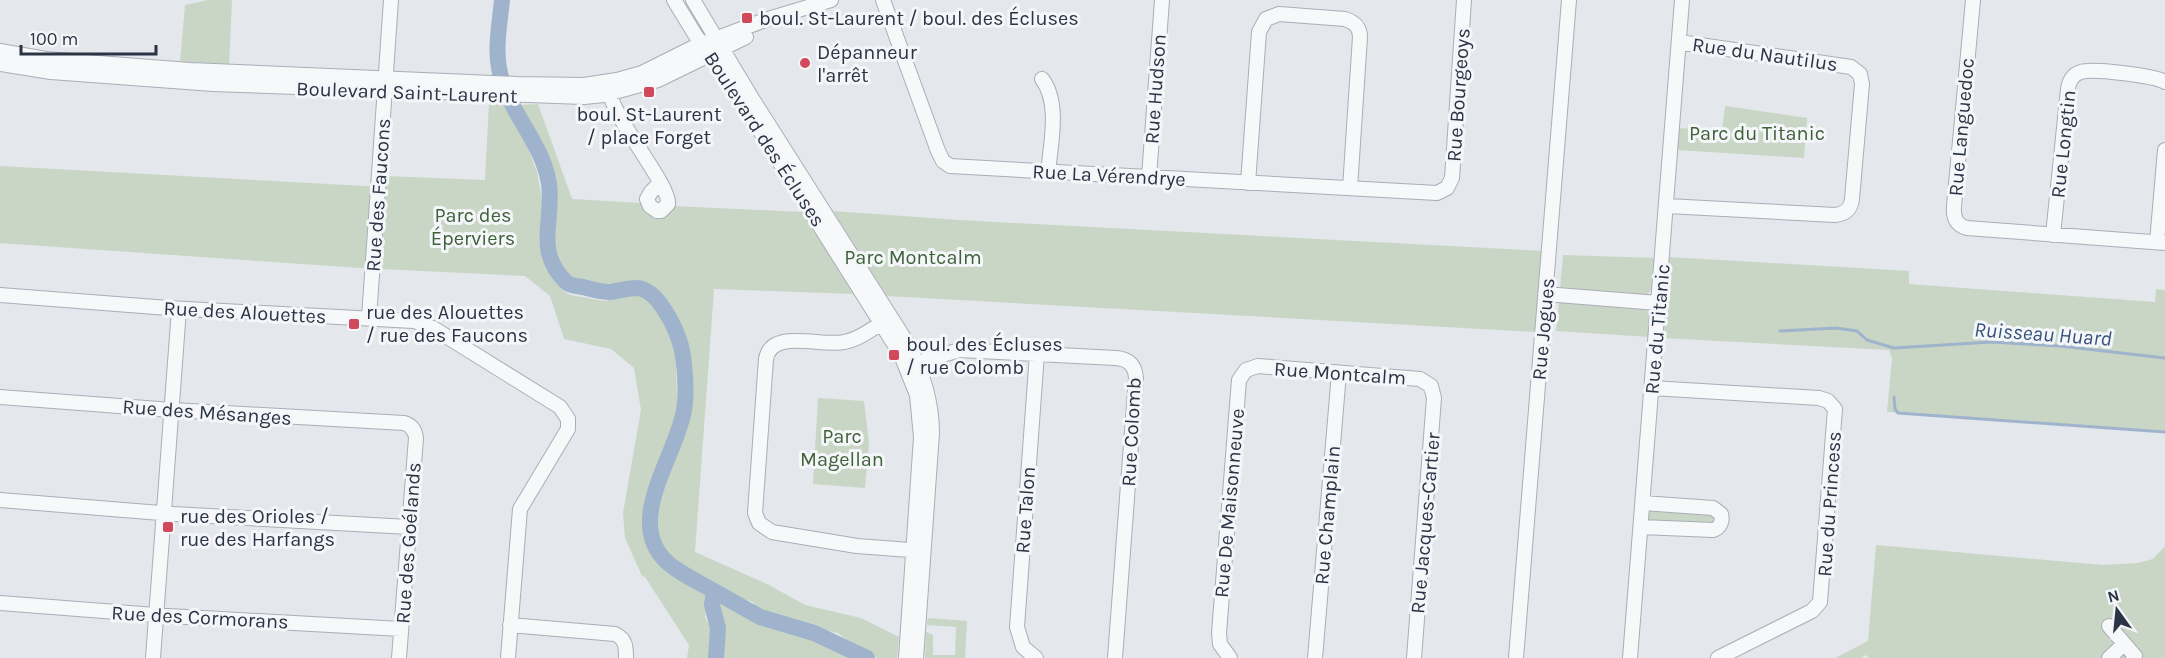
<svg xmlns="http://www.w3.org/2000/svg" width="2165" height="658" font-family="Karla,sans-serif">
	<style>
		.green { fill: #c9d6c5 }
		.lines { fill: none; stroke-linecap: round; stroke-linejoin: round }
		.stream { stroke: #9fb4cc; stroke-width: 3 }
		.river { stroke: #9fb4cc; stroke-width: 16 }
		.minor-casing { stroke: #a9aeb7; stroke-width: 16 }
		.minor { stroke: #f7f8fa; stroke-width: 14 }
		.poi-dot { fill: #d1495b; stroke: #f4f6f9; stroke-width: 2 }
		.labels { text-anchor: middle; stroke-width: 6; stroke-linejoin: round; paint-order: stroke }
		.poi-label { font-size: 20px; fill: #2b3445; stroke: #f4f6f9; text-anchor: start }
		.street-label { font-size: 20px; fill: #2b3445; stroke: #f4f6f9 }
		.park-label { font-size: 20px; fill: #3f6138; stroke: #f4f6f9 }
		.water-label { font-size: 21px; font-style: italic; fill: #34527a; stroke: #f4f6f9 }
	</style>
	<rect width="100%" height="100%" fill="#e4e7ec"/>
	<!-- green -->
	<path class="green" d="M208 0H232L229 64 180 62 185 5Z
		M489 103 505 105 521 130 537 172 543 205 540 241 543 255 547 269 561 289 570 295 605 301 627 294 638 292 651 300 659 308 663 323 675 343 680 359 676 368 678 418 652 483 646 503V536L652 552 662 566 708 594 705 617 712 630 709 658H687L689 645 645 577 642 576 625 538 623 513 641 410 634 368 611 349 564 339 550 296 525 276 360 268 0 243V166L384 187 385 176 485 180Z
		M538 104 572 199 641 203 664 216 673 206 803 212 855 294 714 289 695 552 769 585 805 605 861 618 899 637 897 658H878L856 647 838 633 791 622 778 617 764 615 758 612 753 602C736 597 723 589 707 581 677 564 646 543 655 504 657 492 666 482 670 471 673 464 674 450 678 444 680 439 683 440 685 433 684 425 686 419 687 411 689 391 691 367 686 347 684 342 681 338 680 334 679 328 680 322 677 316 649 255 587 308 560 265 550 251 560 203 555 179 549 153 533 129 520 105Z
		M1725 106 1807 118 1804 158 1677 150 1679 128 1722 131Z
		M833 211 959 220 1543 251 1537 332 887 296Z
		M1563 255 1656 258C1655 271 1658 290 1644 296L1560 289Z
		M1669 257 1909 271V284L2155 302 2156 289 2165 290V432L1887 412 1892 358 1889 350 1662 338Z
		M1559 301 1643 307C1654 314 1650 325 1650 337L1556 331Z
		M818 398 864 401 869 443 865 488 813 484Z
		M1651 510 1713 513 1716 516 1715 524 1650 521 1648 516Z
		M1876 545 2103 565 2138 563 2153 559 2165 546V658H1869L1866 655 1861 658H1835L1868 641Z
		M723 598 767 623 804 633 854 658H722L724 631 720 605Z
		M928 618 967 621 965 658H925L926 632 933 635V655H955L956 627 927 625Z"/>
	<g class="lines">
		<!-- stream -->
		<path class="stream" d="M1780 331 1836 328 1857 331 1867 340 1894 348 1991 342 2060 346 2165 358
			M1894 397 1895 409 1898 413 2165 432"/>
		<!-- river -->
		<path class="river" d="M502 0C500 21 495 47 499 68 506 110 543 142 549 184 554 222 534 250 566 282 570 286 577 286 583 287 591 289 601 292 610 292 619 291 627 288 637 288 658 289 676 328 681 346 685 362 687 394 684 410 677 455 623 522 667 562 680 574 699 582 714 591L712 605 718 628 716 658
			M714 591 760 617 814 633 867 658"/>
		<!-- minor casing -->
		<g class="minor-casing">
			<path id="minor" d="M674 0 696 36 716 61 901 355 917 395 921 437 906 658
				M693 0 753 100 906 341C922 370 932 400 932 433L916 658
				M883 0 938 151 943 161 950 166 1437 193 1447 188 1452 178 1464 0
				M1973 0 1954 206C1953 217 1956 225 1967 228L2165 243
				M0 51 46 59 190 70 517 84 584 85 617 80 642 73 694 47 765 20 831 0
				M0 64 51 72 213 84 584 97 604 95 658 80 746 37
				M1042 79C1060 102 1051 143 1048 172
				M610 94C616 122 671 187 668 204L661 211H657L650 206 647 199 651 192 660 183
				M1149 177 1162 0
				M1248 183 1259 32 1266 19 1279 14 1345 19C1354 22 1360 27 1360 37L1350 188
				M1667 206 1835 215C1845 214 1851 209 1852 199L1862 84 1860 74 1851 67 1679 42
				M2053 235 2068 89C2069 81 2073 74 2081 72 2093 68 2156 76 2165 82
				M2157 242 2165 150
				M1545 294 1658 303
				M0 295 168 308 414 321 433 328 560 407 568 419V429L520 509 508 658
				M369 318 391 0
				M889 318C875 327 860 339 844 342 821 347 771 328 766 359L755 513 759 523 772 532 857 546 923 551
				M910 368 928 359 960 350 1116 358C1128 359 1135 365 1136 378L1115 658
				M1652 388 1819 398 1828 401 1835 409 1820 602 1812 611 1718 658
				M0 397 172 410 404 423C411 425 415 430 416 438L399 658
				M0 500 173 514 409 527
				M1641 527 1713 530C1720 528 1723 521 1721 514L1713 508 1643 503
				M0 603 168 616 401 629
				M510 625 615 634C626 639 626 647 626 658
				M2109 626 2135 656 2133 658
				M153 658 179 309
				M1036 658 1023 647 1017 627 1037 354
				M1230 658 1220 644 1219 633 1239 380 1246 370 1258 366 1420 379 1431 386 1434 398 1414 658
				M1315 658 1339 373
				M1516 658 1569 0
				M1630 658 1682 0
				M2109 658 2124 644"/>
		</g>
		<!-- minor -->
		<use href="#minor" class="minor"/>
	</g>
	<!-- markers -->
	<g class="poi-dot">
		<rect x="741" y="12" width="12" height="12" rx="3"/>
		<circle cx="805" cy="63" r="6"/>
		<rect x="643" y="86" width="12" height="12" rx="3"/>
		<rect x="348" y="318" width="12" height="12" rx="3"/>
		<rect x="888" y="349" width="12" height="12" rx="3"/>
		<rect x="162" y="521" width="12" height="12" rx="3"/>
	</g>
	<g class="labels">
		<!-- poi labels -->
		<g class="poi-label">
			<text x="759" y="25">boul. St-Laurent / boul. des Écluses</text>
			<text x="817" y="59">Dépanneur<tspan x="817" dy="23">l'arrêt</tspan></text>
			<text x="649" y="121" text-anchor="middle">boul. St-Laurent<tspan x="649" dy="23">/ place Forget</tspan></text>
			<text x="366" y="319">rue des Alouettes<tspan x="366" dy="23">/ rue des Faucons</tspan></text>
			<text x="906" y="351">boul. des Écluses<tspan x="906" dy="23">/ rue Colomb</tspan></text>
			<text x="180" y="523">rue des Orioles /<tspan x="180" dy="23">rue des Harfangs</tspan></text>
		</g>
		<!-- street labels -->
		<g class="street-label">
			<text transform="translate(1765 54) rotate(8)" y="7">Rue du Nautilus</text>
			<text transform="translate(1155 89) rotate(-86)" y="7">Rue Hudson</text>
			<text transform="translate(407 92) rotate(2)" y="7">Boulevard Saint-Laurent</text>
			<text transform="translate(1458 95) rotate(-86)" y="7">Rue Bourgeoys</text>
			<text transform="translate(1961 127) rotate(-85)" y="7">Rue Languedoc</text>
			<text transform="translate(765 139) rotate(57)" y="7">Boulevard des Écluses</text>
			<text transform="translate(2063 144) rotate(-84)" y="7">Rue Longtin</text>
			<text transform="translate(1109 175) rotate(3)" y="7">Rue La Vérendrye</text>
			<text transform="translate(378 195) rotate(-86)" y="7">Rue des Faucons</text>
			<text transform="translate(245 312) rotate(3)" y="7">Rue des Alouettes</text>
			<text transform="translate(1543 329) rotate(-85)" y="7">Rue Jogues</text>
			<text transform="translate(1657 329) rotate(-85)" y="7">Rue du Titanic</text>
			<text transform="translate(1340 373) rotate(4)" y="7">Rue Montcalm</text>
			<text transform="translate(207 412) rotate(4)" y="7">Rue des Mésanges</text>
			<text transform="translate(1131 432) rotate(-87)" y="7">Rue Colomb</text>
			<text transform="translate(1229 503) rotate(-85)" y="7">Rue De Maisonneuve</text>
			<text transform="translate(1829 504) rotate(-86)" y="7">Rue du Princess</text>
			<text transform="translate(1025 510) rotate(-86)" y="7">Rue Talon</text>
			<text transform="translate(1327 515) rotate(-85)" y="7">Rue Champlain</text>
			<text transform="translate(1425 523) rotate(-85)" y="7">Rue Jacques-Cartier</text>
			<text transform="translate(408 543) rotate(-86)" y="7">Rue des Goélands</text>
			<text transform="translate(200 617) rotate(3)" y="7">Rue des Cormorans</text>
		</g>
		<!-- park labels -->
		<g class="park-label">
			<text x="1757" y="140">Parc du Titanic</text>
			<text x="473" y="222">Parc des<tspan x="473" dy="23">Éperviers</tspan></text>
			<text x="913" y="264">Parc Montcalm</text>
			<text x="842" y="443">Parc<tspan x="842" dy="23">Magellan</tspan></text>
		</g>
		<!-- water labels -->
		<g class="water-label">
			<text transform="translate(2043 334) rotate(4)" y="7">Ruisseau Huard</text>
		</g>
	</g>
	<!-- north arrow -->
	<g transform="translate(2117 610) rotate(345)" stroke="#f4f6f9" stroke-width="4.5" paint-order="stroke">
	<path d="M0-4.5L10 22L0 15L-10 22Z" fill="#2b3445"/>
	<text y="-9" font-size="16" font-weight="bold" text-anchor="middle" fill="#2b3445">N</text>
	</g>
	<!-- scale -->
	<path d="M21 45v9h135v-9" fill="none" stroke="#2b3445" stroke-width="3"/>
	<text x="30" y="45" font-size="18" fill="#2b3445" stroke="#f4f6f9" stroke-width="4.5" paint-order="stroke">100 m</text>
</svg>
